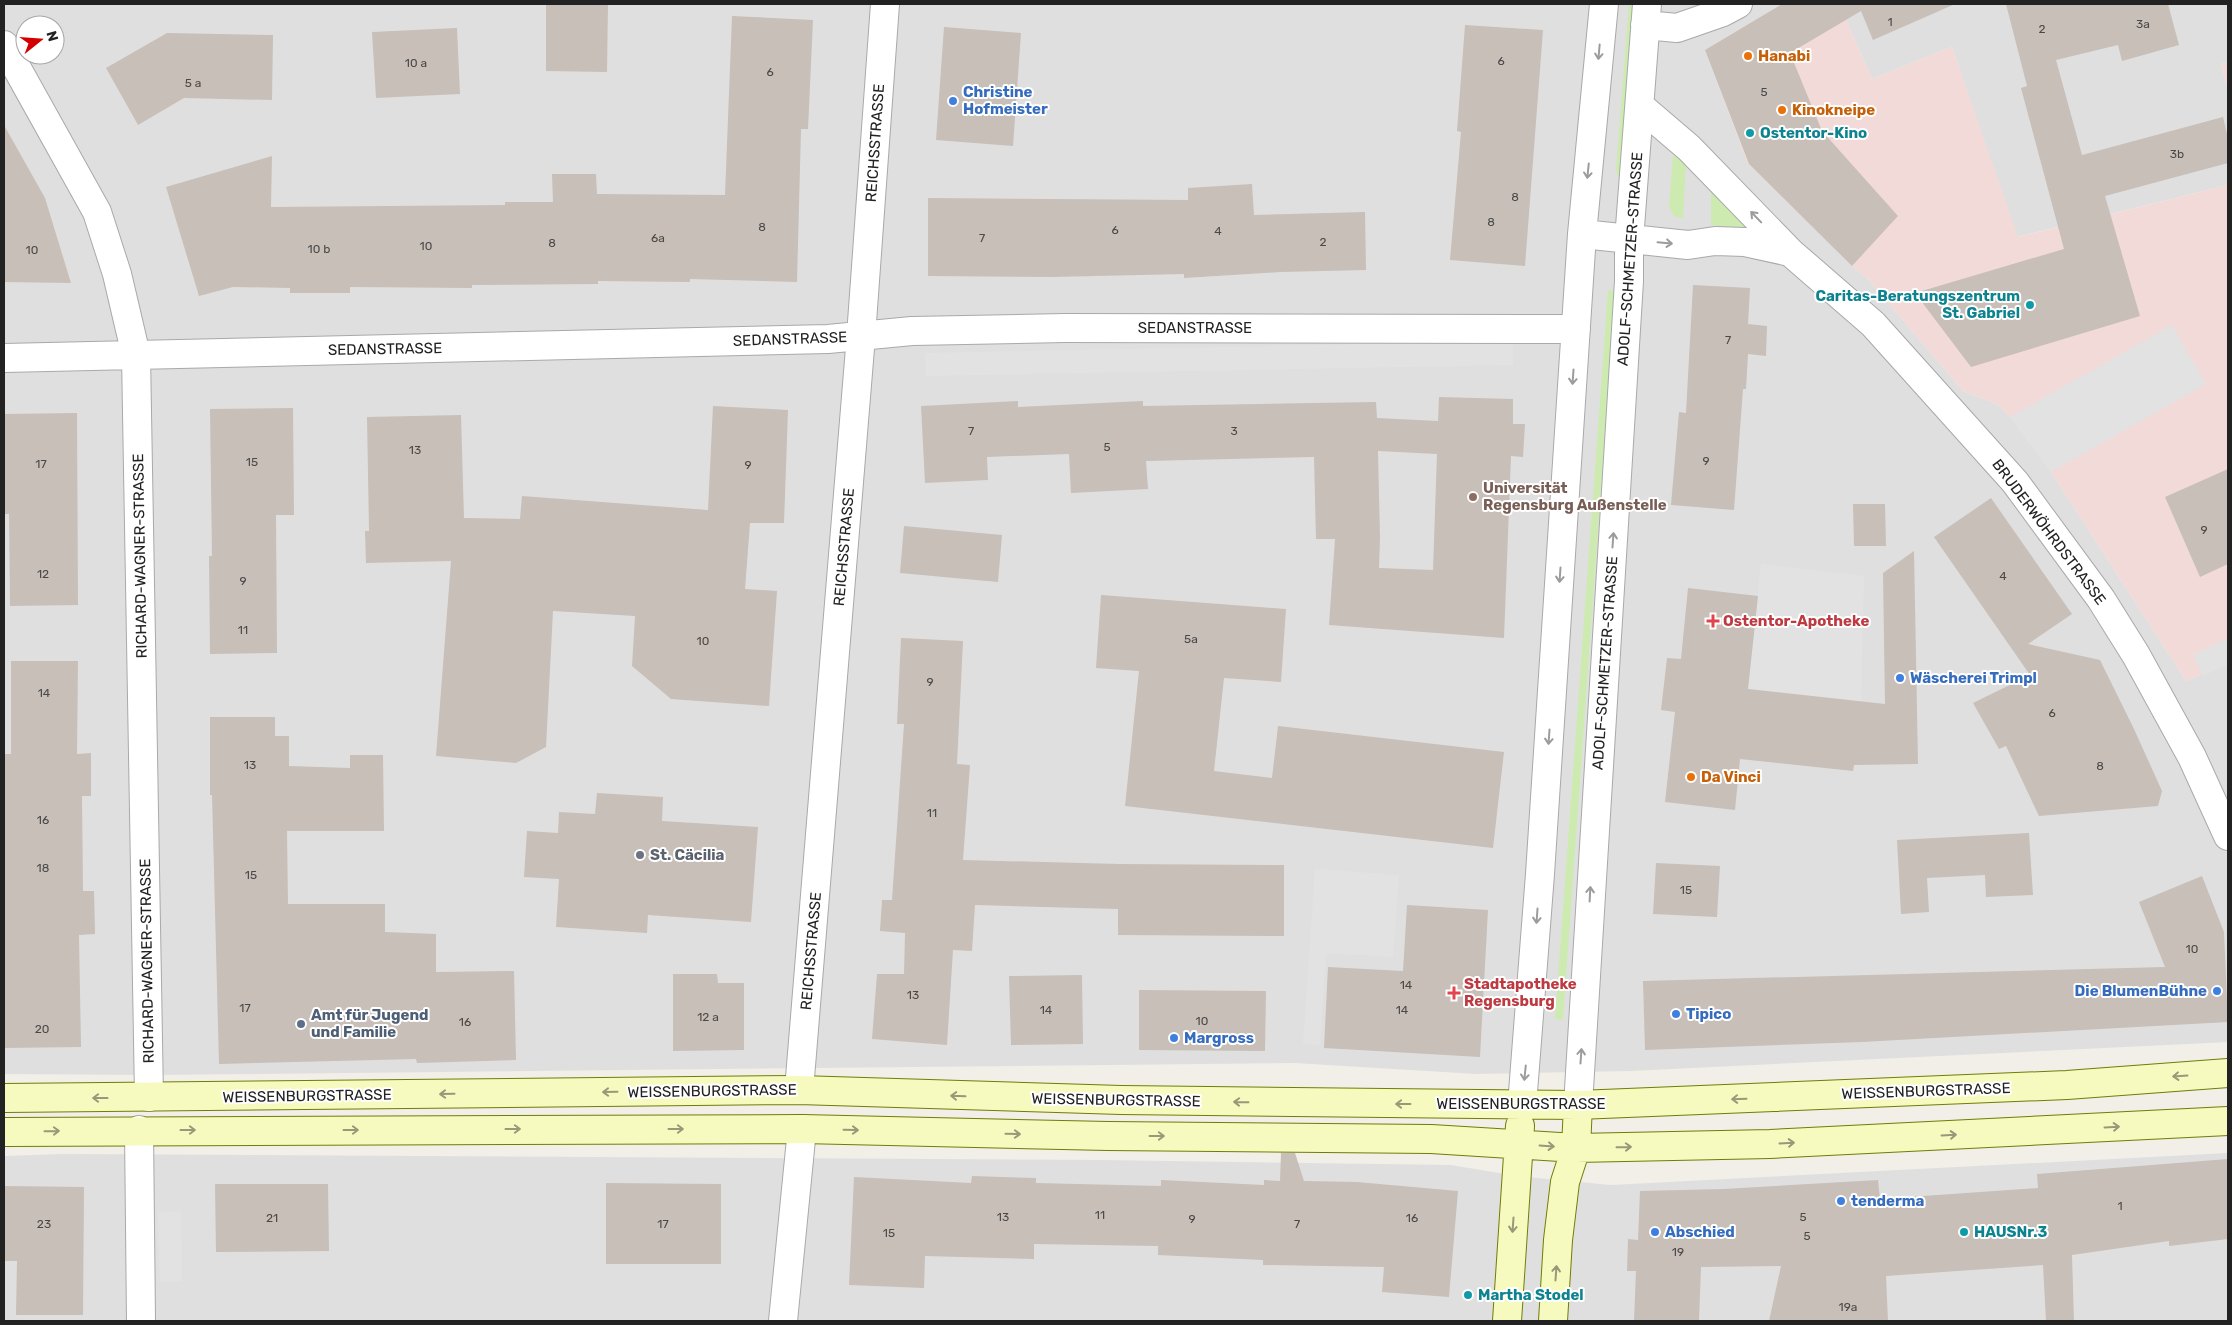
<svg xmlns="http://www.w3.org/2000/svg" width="2232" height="1325" font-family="Rubik,sans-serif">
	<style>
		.residential { fill: #e0dfdf; fill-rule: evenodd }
		.commercial { fill: #f2dad9 }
		.grass { fill: #cdebb0 }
		.parking { fill: #e2e2e2 }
		.building { fill: #c7bfb8; fill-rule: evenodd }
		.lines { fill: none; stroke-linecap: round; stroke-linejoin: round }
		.street-casing { stroke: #a9a9a9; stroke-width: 30 }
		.secondary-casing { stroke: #707d05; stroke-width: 30 }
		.street { stroke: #fff; stroke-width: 28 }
		.secondary { stroke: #f7fabf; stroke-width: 28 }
		.oneway { stroke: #9c9c9c }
		.oneway2 { stroke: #979978 }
		.food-dot { fill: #e8710a; stroke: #fff; stroke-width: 2 }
		.shop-dot { fill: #3f7fe0; stroke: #fff; stroke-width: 2 }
		.culture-dot { fill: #0f9aa8; stroke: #fff; stroke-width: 2 }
		.education-dot { fill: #8d6e63; stroke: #fff; stroke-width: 2 }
		.health-dot { fill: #e0444e; stroke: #fff; stroke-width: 2 }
		.worship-dot { fill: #6b7280; stroke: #fff; stroke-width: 2 }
		.service-dot { fill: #5c6f8a; stroke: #fff; stroke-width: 2 }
		.labels { text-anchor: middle; stroke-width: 4; stroke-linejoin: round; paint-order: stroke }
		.number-label { font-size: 12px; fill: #4b4948 }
		.food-label { font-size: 15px; font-weight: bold; fill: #c56008; stroke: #fff; text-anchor: start }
		.shop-label { font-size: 15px; font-weight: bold; fill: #366cbe; stroke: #fff; text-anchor: start }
		.culture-label { font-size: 15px; font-weight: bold; fill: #0d838f; stroke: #fff; text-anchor: start }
		.street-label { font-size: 15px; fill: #222; stroke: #fff }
		.education-label { font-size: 15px; font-weight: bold; fill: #785e54; stroke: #fff; text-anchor: start }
		.health-label { font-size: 15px; font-weight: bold; fill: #be3a42; stroke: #fff; text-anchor: start }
		.worship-label { font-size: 15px; font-weight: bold; fill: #5b616d; stroke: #fff; text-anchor: start }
		.service-label { font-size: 15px; font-weight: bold; fill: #4e5e75; stroke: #fff; text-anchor: start }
	</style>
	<rect width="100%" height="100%" fill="#f2efe9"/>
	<!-- residential -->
	<path class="residential" d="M4 4H1782L1705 50 1748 163 1852 266 1868 279 1963 391 1997 404 2010 417 2051 472 2186 681 2228 664V1042L1631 1071 1476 1074 1295 1063 149 1075 4 1074ZM25 25H55V55H25Z
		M1839 4H2228V62L2221 64 2228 90V185L2017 237 1952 47 1872 79Z
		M2228 1153V1321H4V1156L63 1154 1104 1160 1451 1165 1517 1176 1611 1185Z"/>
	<!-- commercial -->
	<path class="commercial" d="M1782 4H1839L1872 79 1952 47 2018 237 2228 185V664L2186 681 2051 472 2010 417 1997 404 1963 391 1868 279 1852 266 1748 163 1705 50Z
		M2228 62V90L2221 64Z"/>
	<!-- grass -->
	<path class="grass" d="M1629 4H1637L1621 186 1616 170Z
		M1673 155 1686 162 1683 219 1674 216 1669 207Z
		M1711 183 1758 230 1711 225Z
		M1608 290 1615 291 1563 1020 1555 1019Z"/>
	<!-- parking -->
	<path class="parking" d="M2172 325 2206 384 2051 472 2010 417Z
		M1513 341V365L926 376 925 353Z
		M1761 564 1864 576 1861 701 1748 689Z
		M2228 638V664L2203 676 2193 655Z
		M1315 869 1399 875 1393 957 1326 953 1320 1045 1303 1044Z
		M181 1211 182 1281 160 1282 158 1212Z"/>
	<!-- building -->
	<path class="building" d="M546 4H608L607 72 546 71Z
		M1782 4H1955L1873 40 1861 11 1790 53 1822 131 1898 216 1852 266 1749 164 1705 50Z
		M2006 4H2168L2179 45 2122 61 2118 45 2056 60 2082 155 2223 117 2228 138V163L2105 196 2140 316 1971 367 1915 293 2064 249 2021 88 2027 86Z
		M732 16 813 20 808 129H801L797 282 690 279V282L598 281V284L472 285V288L350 287V293H290V288L233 287 199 296 166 187 272 156 271 207 505 205V202H553L552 174H596L597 194 725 195Z
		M1465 25 1543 30 1525 266 1450 260 1461 132 1457 131Z
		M944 27 1021 33 1013 146 936 140Z
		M457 28 460 94 376 98 372 32Z
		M167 33 273 35 272 100 184 98 138 125 106 68Z
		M4 125 45 198 71 283 4 282Z
		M1252 184 1254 215 1365 212 1366 270 1281 272 1184 278V274L1051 277 928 276V198L1188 200V188Z
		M1693 285 1750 288 1748 324 1767 326 1766 356 1748 354 1746 389H1743L1734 510 1671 505 1679 412 1686 413Z
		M1439 397 1513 399V424H1525L1523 457 1511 456 1504 638 1329 625 1335 539H1316L1314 457 1146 461 1148 489 1071 493 1069 454 987 457 988 480 925 483 921 406 1018 401V407L1143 401V406L1376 402 1377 418 1438 421ZM1378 451 1437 454 1433 570 1379 568 1380 538Z
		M713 406 788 410 784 523H750L745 589 777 591 769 706 671 699 632 666 635 616 553 611 546 747 516 763 436 756 451 561 366 563 365 531H369L367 417 461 415 464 518 520 519 522 496 708 510Z
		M293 408 294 515H276L277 653 210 654 209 556H212L210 409Z
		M77 413 78 605 10 606 9 514H4V414Z
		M2228 469V564L2200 577 2165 497Z
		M1991 498 2072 614 2028 644 2100 660 2134 729 2162 791 2158 806 2039 816 2006 746 1999 749 1973 703 2030 675 1934 537Z
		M1853 504H1885L1886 546H1854Z
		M904 526 1002 535 998 582 900 573Z
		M1914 551 1918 764 1854 765 1853 771 1740 759 1735 810 1665 802 1675 712 1661 710 1667 658 1681 659 1688 588 1758 596 1748 689 1885 704 1883 573Z
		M1101 595 1286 609 1281 682 1224 678 1214 771 1272 778 1278 726 1504 752 1493 848 1125 806 1139 671 1096 668Z
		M901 638 963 641 957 764 970 765 963 860 1119 864 1284 865V936L1118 935V909L975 905 972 951 953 950 947 1045 872 1039 877 974H904L905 933 880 931 882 900H892L904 724H897Z
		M11 661H78L77 754 91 753V796H82L83 891H94L95 934 79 935 81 1047 4 1048V754H11Z
		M210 717H275V736H289V766L350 768V755H383L384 831H287L288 904H385V932L436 934V972L514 971 516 1060 417 1063 416 1059 219 1064 212 795H210Z
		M597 793 663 797 662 821 758 827 751 922 648 915 647 933 556 927 559 879 524 877 527 831 558 833 559 812 595 814Z
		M2029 833 2033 895 1986 897 1985 875 1927 878 1929 912 1901 914 1897 840Z
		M1656 863 1720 866 1717 917 1653 914Z
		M2202 876 2224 932 2228 1022 1862 1042 1645 1050 1643 981 2165 967 2139 902Z
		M1407 905 1488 910 1480 1057 1324 1048 1328 967 1403 971Z
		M673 974H717L718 983H744V1050L673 1051Z
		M1082 975 1083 1044 1011 1045 1009 976Z
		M1139 990 1266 991 1265 1051 1139 1050Z
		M1281 1153H1295L1304 1181 1357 1182 1458 1191 1449 1297 1382 1292 1384 1267 1263 1265V1260L1158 1255V1246L1034 1244V1259L925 1256 924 1288 849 1285 854 1177 971 1183 972 1176 1036 1178V1183L1161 1186V1180L1264 1185V1180L1280 1181Z
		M2228 1159V1239L2169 1246V1241L2072 1255 2074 1321H2046L2043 1265 1886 1276 1888 1321H1769L1781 1266 1701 1267 1699 1321H1634L1636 1271H1627L1628 1239 1638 1240 1640 1191 1724 1189 1878 1180 1880 1199 2038 1188 2037 1174Z
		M606 1183 721 1184V1264H606Z
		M215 1184H328L329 1251 216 1252Z
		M4 1186 84 1187 83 1315H16L17 1261H4Z"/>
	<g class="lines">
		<!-- street casing -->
		<g class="street-casing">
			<path id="street" d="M1645 25 1677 28 1723 12 1738 4
				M4 45 97 212 117 274 136 355 149 1097
				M1641 107 1689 148 1790 252 1873 324 2015 482 2101 599 2136 655 2192 757 2228 836
				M1582 234 1688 245 1715 241 1745 242 1790 252
				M4 358 828 339 912 331 1065 328 1576 329
				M799 1090 861 336 885 4
				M1522 1105 1540 874 1582 234 1604 4
				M1578 1105 1629 281V240L1647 4
				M139 1130 141 1321
				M783 1321 802 1129"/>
		</g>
		<!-- secondary casing -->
		<g class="secondary-casing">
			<path id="secondary" d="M4 1098 799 1090 1121 1100 1578 1105 2067 1085 2228 1073
				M4 1132 802 1129 1108 1136 1431 1139 1576 1148 1770 1144 2228 1121
				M1507 1321 1520 1126
				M1553 1321 1558 1240 1565 1182 1576 1148 1578 1105"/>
		</g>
		<!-- street -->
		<use href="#street" class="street"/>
		<!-- secondary -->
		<use href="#secondary" class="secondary"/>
	</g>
	<!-- one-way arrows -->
	<defs><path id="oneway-shaft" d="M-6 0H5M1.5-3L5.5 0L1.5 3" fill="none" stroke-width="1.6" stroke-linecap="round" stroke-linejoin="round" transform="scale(1.25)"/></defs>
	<g class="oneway">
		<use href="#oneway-shaft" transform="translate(1599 52) rotate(95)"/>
		<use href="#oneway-shaft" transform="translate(1588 171) rotate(96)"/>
		<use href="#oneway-shaft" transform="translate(1756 217) rotate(-134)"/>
		<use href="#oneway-shaft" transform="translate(1665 243) rotate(5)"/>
		<use href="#oneway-shaft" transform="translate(1573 377) rotate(94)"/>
		<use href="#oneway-shaft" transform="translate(1613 540) rotate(-86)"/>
		<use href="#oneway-shaft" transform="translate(1560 575) rotate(94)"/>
		<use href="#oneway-shaft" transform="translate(1549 737) rotate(94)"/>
		<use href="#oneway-shaft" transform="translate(1590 894) rotate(-87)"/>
		<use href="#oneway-shaft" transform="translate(1537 916) rotate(94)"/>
		<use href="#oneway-shaft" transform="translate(1581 1056) rotate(-86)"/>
		<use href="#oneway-shaft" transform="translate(1525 1073) rotate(96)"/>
	</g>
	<g class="oneway2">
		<use href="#oneway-shaft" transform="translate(2180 1076) rotate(176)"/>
		<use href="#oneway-shaft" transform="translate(610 1092) rotate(179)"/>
		<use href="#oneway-shaft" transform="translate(447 1094) rotate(179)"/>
		<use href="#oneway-shaft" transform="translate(958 1096) rotate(-178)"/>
		<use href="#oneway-shaft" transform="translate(100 1098) rotate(180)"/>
		<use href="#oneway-shaft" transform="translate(1739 1099) rotate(178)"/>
		<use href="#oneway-shaft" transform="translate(1241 1102) rotate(-179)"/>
		<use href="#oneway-shaft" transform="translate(1403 1104) rotate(-180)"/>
		<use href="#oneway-shaft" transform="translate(2112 1127) rotate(-3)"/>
		<use href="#oneway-shaft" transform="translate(513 1129)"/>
		<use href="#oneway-shaft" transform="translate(676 1129)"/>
		<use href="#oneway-shaft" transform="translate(188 1130)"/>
		<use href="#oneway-shaft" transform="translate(351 1130)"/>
		<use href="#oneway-shaft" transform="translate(851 1130) rotate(1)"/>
		<use href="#oneway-shaft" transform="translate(52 1131) rotate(-1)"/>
		<use href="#oneway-shaft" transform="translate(1013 1134) rotate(1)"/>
		<use href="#oneway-shaft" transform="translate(1949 1135) rotate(-3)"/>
		<use href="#oneway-shaft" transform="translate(1157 1136)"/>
		<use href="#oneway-shaft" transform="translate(1787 1143) rotate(-3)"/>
		<use href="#oneway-shaft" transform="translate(1547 1146) rotate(4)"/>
		<use href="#oneway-shaft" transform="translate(1624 1147) rotate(-1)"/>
		<use href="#oneway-shaft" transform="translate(1513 1225) rotate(94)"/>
		<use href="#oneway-shaft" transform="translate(1556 1273) rotate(-86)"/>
	</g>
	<!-- markers -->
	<g class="food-dot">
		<circle cx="1748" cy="56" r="5"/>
		<circle cx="1782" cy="110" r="5"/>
		<circle cx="1691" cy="777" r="5"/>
	</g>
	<g class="shop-dot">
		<circle cx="953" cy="101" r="5"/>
		<circle cx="1900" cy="678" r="5"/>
		<circle cx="2217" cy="991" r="5"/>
		<circle cx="1676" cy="1014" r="5"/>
		<circle cx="1174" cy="1038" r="5"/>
		<circle cx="1841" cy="1201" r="5"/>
		<circle cx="1655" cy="1232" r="5"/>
	</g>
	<g class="culture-dot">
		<circle cx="1750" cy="133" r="5"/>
		<circle cx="2030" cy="305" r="5"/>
		<circle cx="1964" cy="1232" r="5"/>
		<circle cx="1468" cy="1295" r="5"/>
	</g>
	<circle class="education-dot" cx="1473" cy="497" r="5"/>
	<g class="health-dot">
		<path d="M1710.5 613.5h5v5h5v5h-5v5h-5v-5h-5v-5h5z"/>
		<path d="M1451.5 985.5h5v5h5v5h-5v5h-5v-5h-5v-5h5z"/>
	</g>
	<circle class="worship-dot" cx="640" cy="855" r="5"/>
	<circle class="service-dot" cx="301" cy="1024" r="5"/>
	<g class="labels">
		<!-- number labels -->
		<g class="number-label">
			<text x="1890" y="26">1</text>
			<text x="2143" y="28">3a</text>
			<text x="2042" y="33">2</text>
			<text x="1501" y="65">6</text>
			<text x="416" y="67">10 a</text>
			<text x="770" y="76">6</text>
			<text x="193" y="87">5 a</text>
			<text x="1764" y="96">5</text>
			<text x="2177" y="158">3b</text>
			<text x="1515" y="201">8</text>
			<text x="1491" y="226">8</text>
			<text x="762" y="231">8</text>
			<text x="1115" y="234">6</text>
			<text x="1218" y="235">4</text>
			<text x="658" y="242">6a</text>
			<text x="982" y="242">7</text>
			<text x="1323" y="246">2</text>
			<text x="552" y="247">8</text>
			<text x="426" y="250">10</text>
			<text x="319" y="253">10 b</text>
			<text x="32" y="254">10</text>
			<text x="1728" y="344">7</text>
			<text x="971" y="435">7</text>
			<text x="1234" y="435">3</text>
			<text x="1107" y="451">5</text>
			<text x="415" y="454">13</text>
			<text x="1706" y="465">9</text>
			<text x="252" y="466">15</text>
			<text x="41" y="468">17</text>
			<text x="748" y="469">9</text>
			<text x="2204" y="534">9</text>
			<text x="43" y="578">12</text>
			<text x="2003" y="580">4</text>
			<text x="243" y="585">9</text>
			<text x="243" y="634">11</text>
			<text x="1191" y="643">5a</text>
			<text x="703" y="645">10</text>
			<text x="930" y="686">9</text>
			<text x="44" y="697">14</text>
			<text x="2052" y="717">6</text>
			<text x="250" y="769">13</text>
			<text x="2100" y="770">8</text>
			<text x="932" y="817">11</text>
			<text x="43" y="824">16</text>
			<text x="43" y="872">18</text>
			<text x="251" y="879">15</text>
			<text x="1686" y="894">15</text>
			<text x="2192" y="953">10</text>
			<text x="1406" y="989">14</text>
			<text x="913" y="999">13</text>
			<text x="245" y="1012">17</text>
			<text x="1046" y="1014">14</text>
			<text x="1402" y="1014">14</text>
			<text x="708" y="1021">12 a</text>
			<text x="1202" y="1025">10</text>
			<text x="465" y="1026">16</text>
			<text x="42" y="1033">20</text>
			<text x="2120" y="1210">1</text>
			<text x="1100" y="1219">11</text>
			<text x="1003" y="1221">13</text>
			<text x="1803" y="1221">5</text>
			<text x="272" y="1222">21</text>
			<text x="1412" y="1222">16</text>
			<text x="1192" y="1223">9</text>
			<text x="44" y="1228">23</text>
			<text x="663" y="1228">17</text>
			<text x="1297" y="1228">7</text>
			<text x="889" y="1237">15</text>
			<text x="1807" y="1240">5</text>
			<text x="1678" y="1256">19</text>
			<text x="1848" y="1311">19a</text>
		</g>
		<!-- food labels -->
		<g class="food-label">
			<text x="1758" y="61">Hanabi</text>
			<text x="1792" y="115">Kinokneipe</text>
			<text x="1701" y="782">Da Vinci</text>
		</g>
		<!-- shop labels -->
		<g class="shop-label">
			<text x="963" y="97">Christine<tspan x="963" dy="17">Hofmeister</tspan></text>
			<text x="1910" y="683">Wäscherei Trimpl</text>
			<text x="2207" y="996" text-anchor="end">Die BlumenBühne</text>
			<text x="1686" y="1019">Tipico</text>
			<text x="1184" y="1043">Margross</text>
			<text x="1851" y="1206">tenderma</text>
			<text x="1665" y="1237">Abschied</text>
		</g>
		<!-- culture labels -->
		<g class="culture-label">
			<text x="1760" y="138">Ostentor-Kino</text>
			<text x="2020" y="301" text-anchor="end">Caritas-Beratungszentrum<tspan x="2020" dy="17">St. Gabriel</tspan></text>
			<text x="1974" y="1237">HAUSNr.3</text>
			<text x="1478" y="1300">Martha Stodel</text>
		</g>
		<!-- street labels -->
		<g class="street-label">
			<text transform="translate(875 143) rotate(-86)" y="5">REICHSSTRASSE</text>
			<text transform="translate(1630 259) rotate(-86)" y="5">ADOLF-SCHMETZER-STRASSE</text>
			<text x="1195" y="333">SEDANSTRASSE</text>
			<text transform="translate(790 339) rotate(-2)" y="5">SEDANSTRASSE</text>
			<text transform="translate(385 349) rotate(-1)" y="5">SEDANSTRASSE</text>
			<text transform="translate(2049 532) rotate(53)" y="5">BRUDERWÖHRDSTRASSE</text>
			<text transform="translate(844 547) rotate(-85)" y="5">REICHSSTRASSE</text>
			<text transform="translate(140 556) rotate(-91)" y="5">RICHARD-WAGNER-STRASSE</text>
			<text transform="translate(1605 663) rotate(-86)" y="5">ADOLF-SCHMETZER-STRASSE</text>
			<text transform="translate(811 951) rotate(-85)" y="5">REICHSSTRASSE</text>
			<text transform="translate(147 961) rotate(-91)" y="5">RICHARD-WAGNER-STRASSE</text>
			<text transform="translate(712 1091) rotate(-1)" y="5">WEISSENBURGSTRASSE</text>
			<text transform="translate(1926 1091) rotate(-2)" y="5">WEISSENBURGSTRASSE</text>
			<text transform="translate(307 1096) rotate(-1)" y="5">WEISSENBURGSTRASSE</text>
			<text transform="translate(1116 1100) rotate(1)" y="5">WEISSENBURGSTRASSE</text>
			<text x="1521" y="1109">WEISSENBURGSTRASSE</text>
		</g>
		<!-- education labels -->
		<g class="education-label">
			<text x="1483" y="493">Universität<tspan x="1483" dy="17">Regensburg Außenstelle</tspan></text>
		</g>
		<!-- health labels -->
		<g class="health-label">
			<text x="1723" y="626">Ostentor-Apotheke</text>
			<text x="1464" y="989">Stadtapotheke<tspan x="1464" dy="17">Regensburg</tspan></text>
		</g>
		<!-- worship labels -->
		<g class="worship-label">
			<text x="650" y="860">St. Cäcilia</text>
		</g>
		<!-- service labels -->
		<g class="service-label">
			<text x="311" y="1020">Amt für Jugend<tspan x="311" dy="17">und Familie</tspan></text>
		</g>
	</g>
	<!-- border -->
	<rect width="2232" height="1325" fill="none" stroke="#222222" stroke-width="10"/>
	<!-- north arrow -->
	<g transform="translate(40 40) rotate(73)"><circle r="24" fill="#ffffff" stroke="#a7a7a7"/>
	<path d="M0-4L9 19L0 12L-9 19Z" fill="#d40000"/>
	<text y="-8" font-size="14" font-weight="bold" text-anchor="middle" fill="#222222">N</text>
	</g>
</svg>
